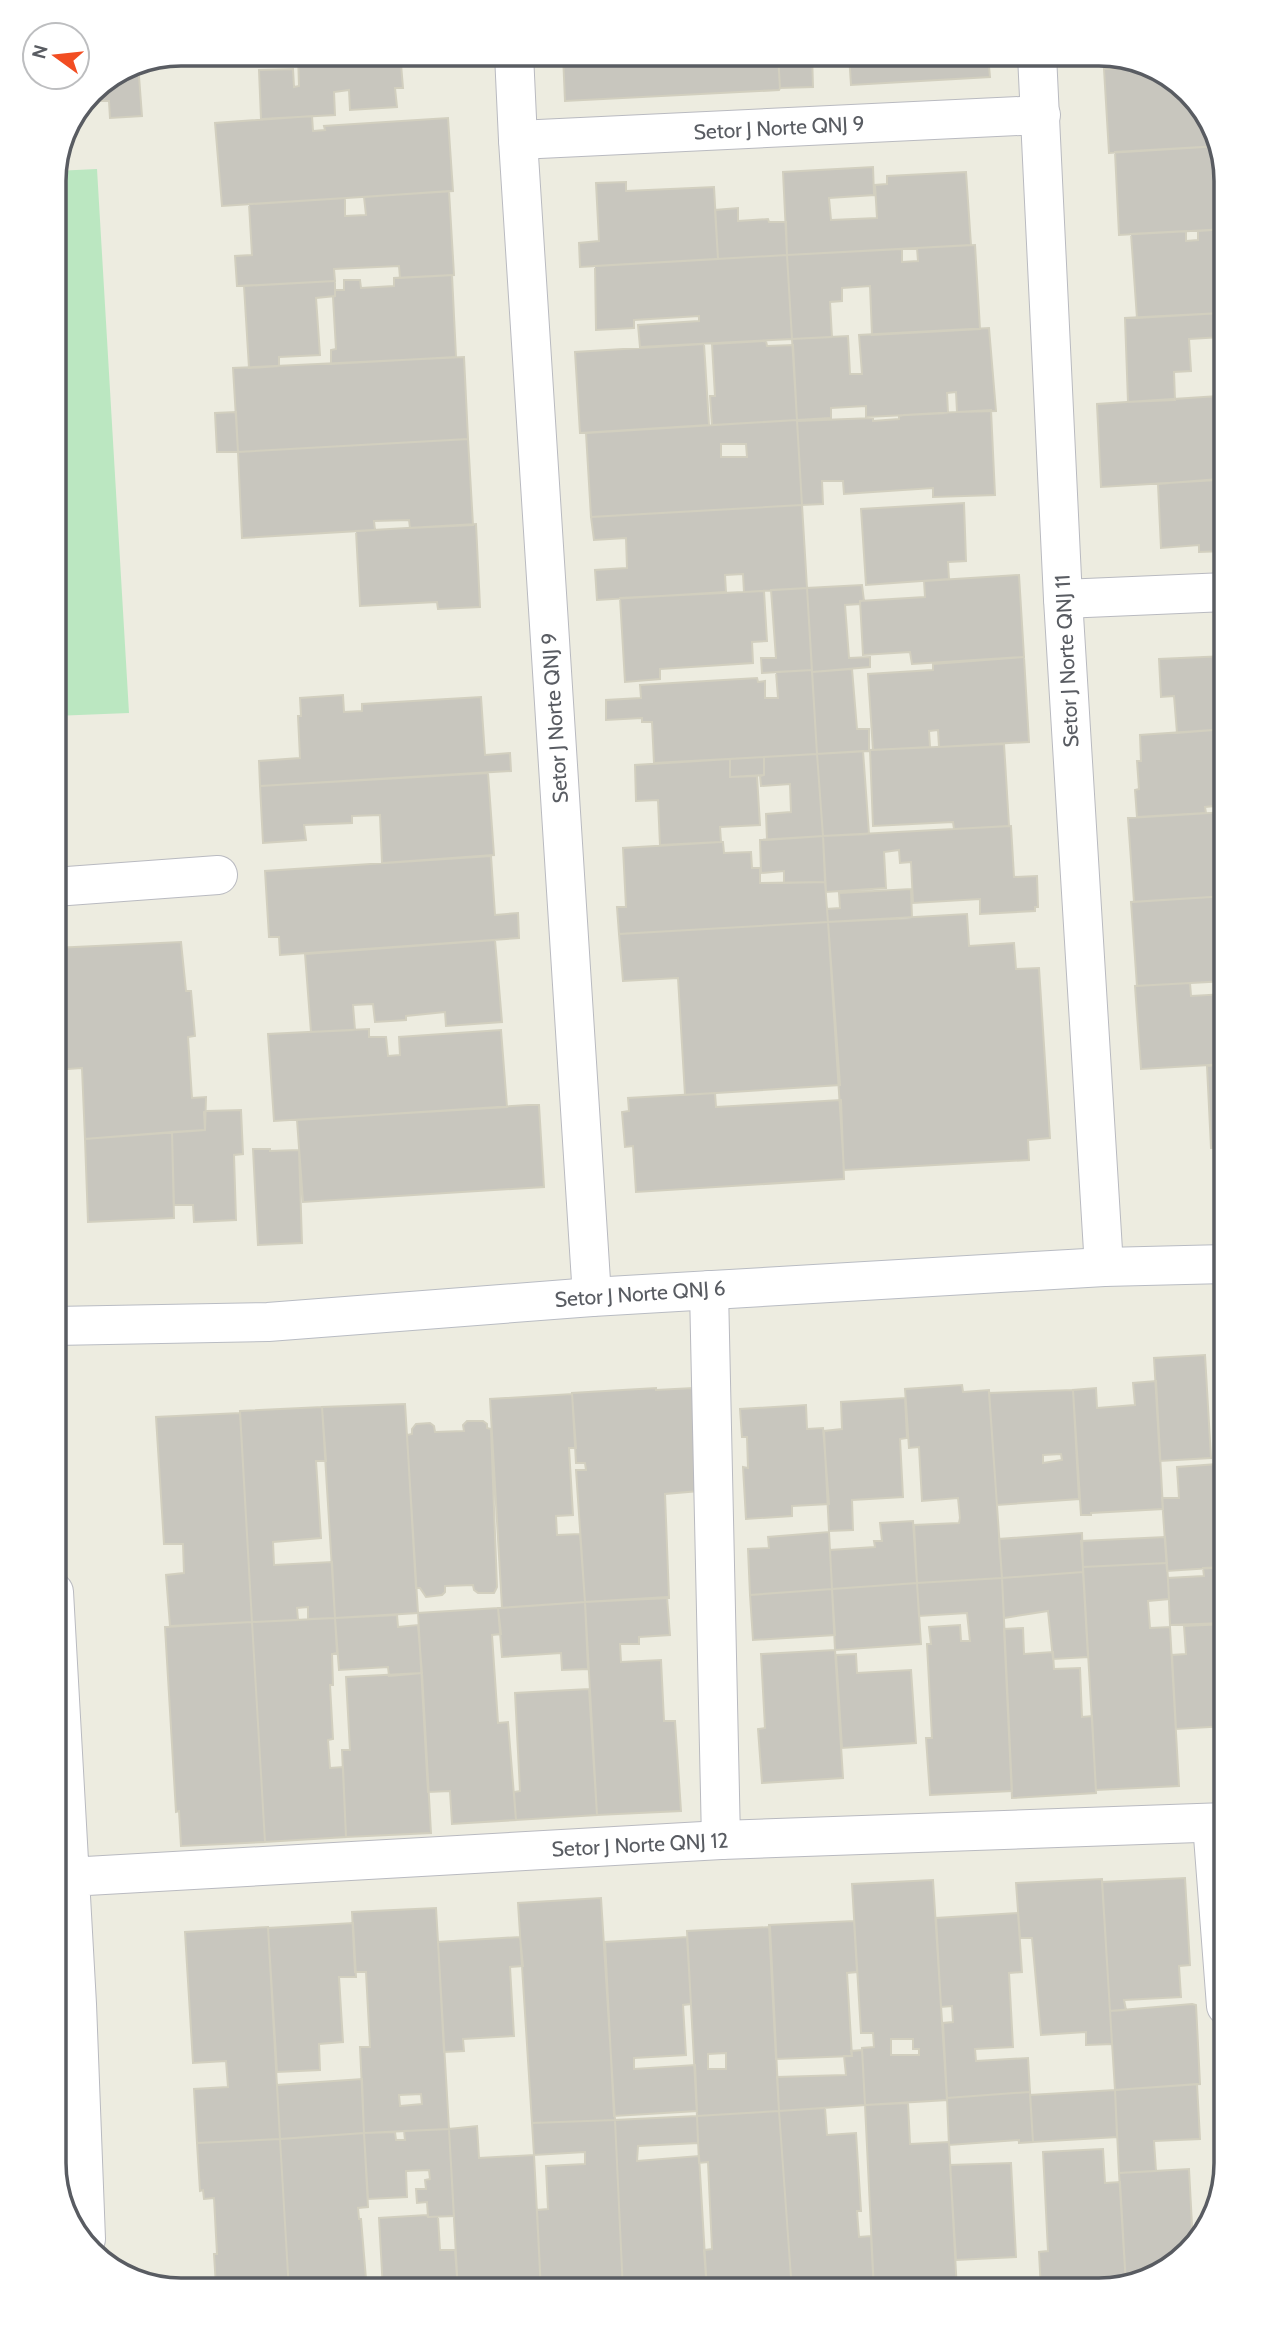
<svg xmlns="http://www.w3.org/2000/svg" width="1280" height="2345" font-family="Cabin,sans-serif">
	<style>
		.pitch { fill: #bbe7c1 }
		.building { fill: #c8c6be; stroke: #d2cfbf; stroke-width: 2; fill-rule: evenodd }
		.lines { fill: none; stroke-linecap: round; stroke-linejoin: round }
		.pedestrian-casing { stroke: #b9bac0; stroke-width: 40 }
		.minor-casing { stroke: #b9bac0; stroke-width: 40 }
		.secondary-casing { stroke: #b9bcc3; stroke-width: 40 }
		.pedestrian { stroke: #fff; stroke-width: 38 }
		.minor { stroke: #fff; stroke-width: 38 }
		.secondary { stroke: #fff; stroke-width: 38 }
		.labels { text-anchor: middle; stroke-width: 5; stroke-linejoin: round; paint-order: stroke }
		.street-label { font-size: 21px; fill: #595c62; stroke: #fff }
		.rim { fill: none; stroke: #595c62; stroke-width: 3.5 }
	</style>
	<rect width="100%" height="100%" fill="#edece0"/>
	<!-- pitch -->
	<path class="pitch" d="M97 169 129 713 54 716 55 173V171Z"/>
	<!-- building -->
	<path class="building" d="M298 54H395L396 64H401L403 88H395L397 107 350 110 349 90 334 92 335 115 261 119 259 70 293 69 294 87 299 86Z
		M563 54H778L780 88 779 90 565 101Z
		M778 54H812L813 87 780 88Z
		M849 54 988 55 990 77 851 85Z
		M138 63 142 116 110 118 109 101H94L93 90 133 64Z
		M1143 67 1170 76 1216 132 1219 146 1109 153 1104 69Z
		M312 116 313 131 325 130 324 126 448 118 453 191 222 206 215 123Z
		M1219 146 1226 181V229L1119 235 1115 152Z
		M873 167 874 195 829 198 831 220 877 218 875 185 887 184V176L966 172 971 245 787 255 783 172Z
		M626 182V191L714 187 718 259 580 267 579 243 599 241 596 183Z
		M449 191 454 275 400 278 399 266 334 269 335 281 237 286 235 256 252 255 249 204 345 198V216L366 215 364 197Z
		M738 208V221L768 219 769 222H786L787 255 718 259 715 210Z
		M1226 229V302L1220 303 1221 313 1137 318 1131 234 1186 231V241L1198 240V231Z
		M975 245 980 329 872 335 870 286 842 288V301L830 302 832 337 792 339 787 255 902 249V262L918 261 917 248Z
		M787 255 792 339 640 347 638 325 699 321V316L634 320V328L596 330 595 266Z
		M452 275 456 357 331 364V350L336 349 333 297 335 296V290H344V280H360L361 288 394 286V278Z
		M335 281V296L316 298 320 355 279 357V366L249 368 244 286Z
		M1221 313H1226V396H1219L1217 345H1222V337L1189 339 1191 371 1174 372 1175 400 1128 402 1125 318Z
		M989 328 996 411 957 412 956 392 947 393 948 413 866 417V406L831 408V418L797 420 792 339 848 336 850 374H862L859 335Z
		M766 341 767 346 793 345 797 420 712 425 710 396H715L712 344Z
		M704 344 709 425 580 433 575 352Z
		M464 357 468 439 238 452 233 368Z
		M1219 396H1226V466H1215L1216 480 1101 487 1097 404Z
		M991 410 995 495 933 497V488L844 494 843 481H822L823 504 802 505 797 421 873 418V421L899 419V416L904 415Z
		M236 412 238 452H217L215 413Z
		M797 420 802 505 591 517 586 433ZM721 444H746L747 457H721Z
		M468 439 473 525 410 528 409 520 374 521 375 530 242 538 238 452Z
		M1218 479 1219 493 1226 492V551L1199 552V545L1161 548 1158 484Z
		M964 503 966 561 948 562 949 579 866 585 861 509Z
		M802 505 807 588 744 592 743 574 725 575 726 592 597 600 595 570 627 568 626 538 594 540 591 517Z
		M476 524 480 607 438 609 437 602 360 606 356 531Z
		M1019 575 1024 657 912 664 910 652 863 655 860 601 925 597 924 581Z
		M862 585 864 601H860V604L845 605 849 658 870 657V667L812 672 807 588Z
		M807 588 812 670 762 673 761 658H776L771 590Z
		M764 591 767 641 752 642 753 663 660 669V679L625 682 620 598Z
		M1226 656V729L1177 733 1174 696 1161 697 1159 659Z
		M1024 657 1029 742 939 747 938 730 929 731 930 747 873 750 868 674 933 670V664Z
		M852 669 857 729H869V751L817 754 812 672Z
		M812 670 817 754 654 763 652 722H642V718L606 720V700L641 698 640 685 757 678 758 682 765 681V698H778L776 672Z
		M343 695 344 712 362 711V704L481 697 485 755 510 753 511 771 260 786 259 761 300 758 298 716H301L300 698Z
		M1226 729V805L1205 807 1206 813 1137 817 1135 790 1139 789 1137 761H1141L1140 735Z
		M1004 744 1009 826 954 829 953 822 873 826 870 750Z
		M863 751 869 834 823 836 817 754Z
		M817 754 823 836 767 840 766 814 791 812 790 784 761 786 760 776 764 775V757Z
		M764 757V775L730 777V759Z
		M730 759V777L757 776 760 825 720 827 721 842 660 845 658 800 636 801 635 765Z
		M488 773 494 855 382 863 380 815 352 816V823L304 825 306 840 263 843 260 786Z
		M1226 812V896L1134 902 1128 818Z
		M1011 826 1014 877 1037 876 1038 907H1035V911L980 914V899L913 903 911 862 900 863 899 850 884 852 886 888 826 892 823 836Z
		M823 836 825 882 784 883V871L761 873 760 840Z
		M721 842H723L724 853 751 852 752 868H760V883L825 882 828 922 619 934 617 907H626L623 848Z
		M491 856 495 915 518 913 519 938 280 955 279 937H269L265 871Z
		M911 889 912 918 828 922 827 909 840 908 839 893Z
		M1226 896V981L1137 986 1131 902Z
		M967 914 969 946 1014 943 1016 969 1039 968 1050 1138 1028 1140 1029 1160 844 1170 828 922Z
		M828 922 840 1085 685 1095 678 978 623 981 619 934Z
		M495 940 502 1022 446 1026 445 1012 406 1016V1020L375 1022 373 1004 353 1005 355 1030 311 1032 305 954Z
		M181 942 186 991H191L195 1036 188 1037 192 1098 206 1097 205 1130 85 1139 82 1068 54 1070V948Z
		M1190 983 1191 996 1226 994V1064L1141 1069 1135 986Z
		M369 1029V1037H386L388 1056 400 1055 399 1037 501 1030 507 1107 274 1121 268 1034Z
		M1226 1064V1148H1211L1207 1066Z
		M715 1093 716 1107 841 1100 844 1179 636 1192 633 1146 625 1147 622 1112 629 1111 628 1098Z
		M528 1105H539L544 1187 303 1202 297 1120Z
		M241 1110 243 1154 234 1155 236 1220 194 1222 193 1205H174L172 1132 205 1130 204 1112 207 1111Z
		M172 1132 174 1218 88 1222 85 1139Z
		M253 1149H270V1151L299 1150 302 1243 258 1245Z
		M1205 1355 1211 1458 1160 1461 1154 1358Z
		M1156 1381 1163 1509 1091 1513V1515H1081L1073 1390 1096 1388 1097 1408 1135 1405 1133 1383Z
		M962 1385 963 1392 989 1390 1002 1578 917 1583 914 1525 959 1523 960 1518 958 1498 922 1501 919 1447 909 1448 905 1389Z
		M656 1388V1390L693 1388 699 1491 665 1494 669 1598 585 1602 576 1470H586L585 1463H576L572 1393Z
		M1073 1390 1079 1499 997 1505 989 1393ZM1061 1454 1062 1460 1043 1463V1455Z
		M572 1394 576 1448H569L573 1515 556 1516 557 1535 580 1534 585 1602 502 1608 490 1399Z
		M905 1398 907 1438 900 1439 903 1497 852 1500 853 1530 829 1531 824 1431 842 1429 841 1402Z
		M405 1404 418 1613 335 1618 322 1407Z
		M806 1405 807 1429 823 1428 829 1504 792 1506V1516L746 1519 743 1467 748 1468 747 1437H742L740 1409Z
		M322 1407 326 1461H316L321 1538 273 1542 274 1565 332 1562 335 1618 308 1619V1607L297 1608 298 1620 252 1622 240 1411Z
		M240 1413 252 1622 170 1626 166 1575 184 1573 183 1544H164L156 1417Z
		M467 1421H483L487 1424V1428L491 1429 497 1587 494 1593H478L474 1590 473 1585 445 1586V1592L442 1595 426 1597 420 1588H416L407 1435 412 1434V1429L416 1424 430 1423 434 1426 435 1432 464 1431 463 1425Z
		M1226 1453V1567L1167 1571 1162 1498H1179L1177 1467 1218 1464 1217 1454Z
		M913 1521 917 1583 832 1589 830 1550 875 1547 874 1541H882L880 1523Z
		M829 1532 832 1589 750 1595 748 1549 769 1548 768 1537Z
		M1082 1533 1083 1572 1002 1578 999 1539Z
		M1165 1537 1167 1563 1083 1567 1081 1541Z
		M1167 1563 1169 1599 1148 1601 1150 1628 1170 1627 1179 1786 1096 1790 1083 1567Z
		M1226 1567V1623L1170 1625 1168 1578 1204 1576 1203 1568Z
		M1083 1572 1088 1657 1053 1659 1048 1611 1004 1618 1002 1578Z
		M1002 1578 1012 1791 930 1795 926 1738H932L927 1644H931L929 1627 960 1625 961 1641H970L967 1613 919 1616 917 1583Z
		M917 1583 921 1644 835 1650 832 1589Z
		M832 1589 835 1635 753 1640 750 1595Z
		M667 1597 670 1635 639 1637V1644H620L621 1662 661 1660 664 1721H675L681 1811 597 1815 585 1602Z
		M585 1602 588 1669 562 1670 561 1653 502 1657 498 1608Z
		M498 1608 501 1634 492 1635 498 1723 508 1722 516 1820 452 1824 450 1791 428 1792 418 1613Z
		M397 1615 398 1627 418 1625 422 1673 389 1676 388 1667 339 1670 335 1618Z
		M335 1618 337 1653 332 1654 333 1685H330L333 1739 328 1740 330 1768 343 1767 346 1837 265 1842 252 1622Z
		M252 1622 265 1842 181 1846 179 1811 176 1812 165 1627Z
		M1226 1624V1726L1176 1729 1172 1655 1186 1654 1184 1626Z
		M1023 1628 1024 1654 1053 1652 1054 1669 1080 1668 1082 1717 1092 1716 1096 1793 1012 1798 1004 1629Z
		M835 1650 843 1778 762 1783 758 1729 765 1728 761 1654Z
		M856 1654 857 1673 911 1670 916 1743 842 1748 836 1655Z
		M422 1673 431 1833 346 1837 342 1750H350L346 1677Z
		M589 1689 597 1815 516 1820 514 1792 520 1791 515 1693Z
		M1185 1878 1190 1965 1179 1966 1181 1997 1124 2000 1126 2010 1110 2011 1102 1882Z
		M1102 1879 1112 2044 1086 2045V2032L1041 2035 1032 1938H1020L1016 1883Z
		M933 1880 947 2100 865 2105 862 2048 874 2047 873 2033H861L852 1884ZM891 2039H913V2049H919V2055H891Z
		M601 1898 615 2120 532 2123 518 1903Z
		M436 1908 449 2129 364 2133 360 2047H370L366 1972H355L352 1912ZM421 2094 422 2104 400 2106 399 2095Z
		M1018 1913 1022 1972 1009 1973 1013 2047 975 2049 976 2061 1028 2058 1030 2092 947 2098 943 2023 953 2022 952 2006 941 2007 936 1918Z
		M854 1921 857 1972 847 1973 852 2056 776 2059 769 1925Z
		M353 1923 356 1977H339L343 2042 319 2044 320 2070 277 2072 268 1928Z
		M268 1927 280 2139 197 2143 194 2089 228 2087 226 2061 193 2063 185 1932Z
		M770 1927 779 2111 697 2116 687 1931ZM726 2053V2069H708V2054Z
		M520 1937 523 1966 510 1967 514 2036 463 2039 464 2051 444 2052 438 1942Z
		M687 1937 691 2004 683 2005 686 2055 634 2058V2069L695 2065 697 2111 614 2116 605 1942Z
		M1192 2004 1196 2005 1200 2084 1115 2090 1110 2011Z
		M862 2050 865 2105 779 2111 777 2077 846 2075 844 2056H852L851 2051Z
		M362 2079 364 2133 280 2139 277 2085Z
		M1197 2084 1200 2139 1154 2141 1156 2171 1119 2173 1115 2090Z
		M1115 2090 1117 2137 1033 2142 1030 2095Z
		M1030 2092 1033 2142 1019 2143V2140L949 2145 947 2098Z
		M908 2103 910 2144 949 2142 957 2291H874L865 2105Z
		M825 2108 827 2135 856 2133 861 2211H857L859 2237 871 2236 874 2291H792L779 2111Z
		M779 2111 792 2291H707L704 2250 712 2249 708 2162 699 2163 697 2116Z
		M697 2116 698 2143 638 2146 637 2161 699 2156 707 2291H623L615 2120Z
		M615 2120 623 2291H541L537 2210 548 2209 546 2166 585 2164V2152L534 2155 532 2123Z
		M477 2126 479 2158 534 2155 541 2291H458L449 2129Z
		M449 2129 454 2216 428 2217 427 2202 417 2203 416 2189H426L425 2180 430 2179 429 2170 406 2171 407 2197 368 2199 364 2133 395 2132 396 2140H405L404 2131Z
		M364 2133 368 2207 358 2208 359 2219H361L367 2291H289L280 2139Z
		M280 2139 289 2291H206V2287L216 2286 214 2254H217L214 2198 204 2199 203 2190 200 2191 197 2143Z
		M1103 2149 1105 2183 1120 2182 1126 2285 1099 2291H1041L1039 2252 1048 2251 1043 2152Z
		M1011 2163 1016 2257 956 2260 950 2165Z
		M1189 2169 1193 2244 1148 2281 1126 2285 1119 2173Z
		M427 2215 428 2217H438L440 2250H455L458 2291H381L383 2290 379 2218Z"/>
	<g class="lines">
		<!-- pedestrian casing -->
		<g class="pedestrian-casing">
			<path id="pedestrian" d="M518 140 1041 115
				M1063 599 1226 592
				M709 1290 721 1840
				M1212 1823 1226 2006"/>
		</g>
		<!-- minor casing -->
		<g class="minor-casing">
			<path id="minor" d="M514 54 518 140 592 1297
				M1037 55 1063 599 1104 1267
				M54 887 218 875
				M54 1592 77 2004 86 2239
				M69 1877 721 1840 1226 1822"/>
		</g>
		<!-- secondary casing -->
		<g class="secondary-casing">
			<path id="secondary" d="M54 1326 268 1322 592 1297 1104 1267 1226 1264"/>
		</g>
		<!-- pedestrian -->
		<use href="#pedestrian" class="pedestrian"/>
		<!-- minor -->
		<use href="#minor" class="minor"/>
		<!-- secondary -->
		<use href="#secondary" class="secondary"/>
	</g>
	<g class="labels">
		<!-- street labels -->
		<g class="street-label">
			<text transform="translate(779 128) rotate(-3)" y="7">Setor J Norte QNJ 9</text>
			<text transform="translate(1067 661) rotate(-93)" y="7">Setor J Norte QNJ 11</text>
			<text transform="translate(555 718) rotate(-94)" y="7">Setor J Norte QNJ 9</text>
			<text transform="translate(640 1294) rotate(-4)" y="7">Setor J Norte QNJ 6</text>
			<text transform="translate(640 1845) rotate(-3)" y="7">Setor J Norte QNJ 12</text>
		</g>
	</g>
	<!-- crop -->
	<path d="M0 0H1280V2345H0ZM181 66H1099A115 115 0 0 1 1214 181V2163A115 115 0 0 1 1099 2278H181A115 115 0 0 1 66 2163V181A115 115 0 0 1 181 66Z" fill="#fff" fill-rule="evenodd"/>
	<path class="rim" d="M181 66H1099A115 115 0 0 1 1214 181V2163A115 115 0 0 1 1099 2278H181A115 115 0 0 1 66 2163V181A115 115 0 0 1 181 66Z"/>
	<!-- north arrow -->
	<g transform="translate(56 56) rotate(285)"><circle r="33" fill="#ffffff" stroke="#bdbec0" stroke-width="2"/>
	<path d="M0-5L12 26L0 18L-12 26Z" fill="#f24d22"/>
	<text y="-10" font-size="19" font-weight="bold" text-anchor="middle" fill="#595c62">N</text>
	</g>
</svg>
